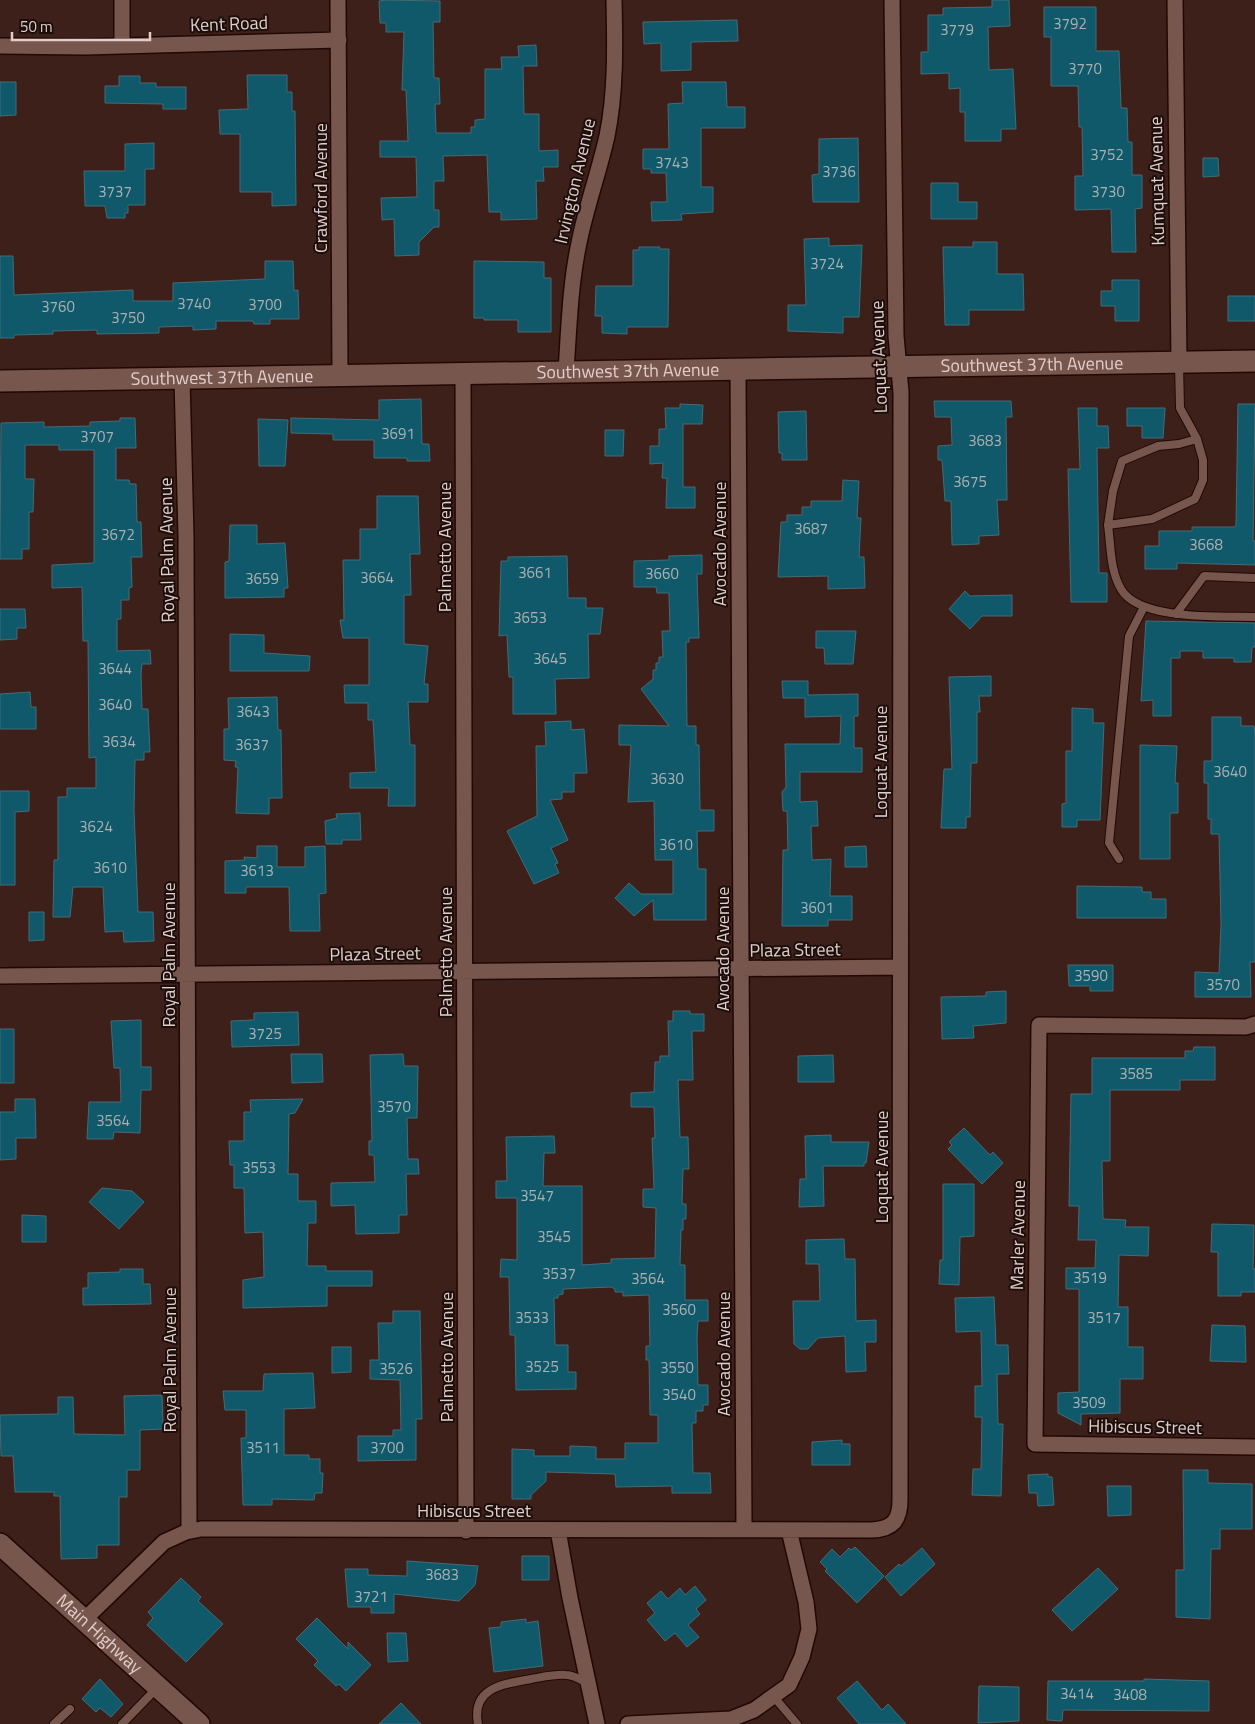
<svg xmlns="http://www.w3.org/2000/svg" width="1255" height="1724" font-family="'Titillium Web',sans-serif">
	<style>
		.building { fill: #0f596a; stroke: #466b76 }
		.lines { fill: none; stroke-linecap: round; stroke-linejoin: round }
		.lane-casing { stroke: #220804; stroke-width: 10 }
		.street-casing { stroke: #220804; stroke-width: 18 }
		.secondary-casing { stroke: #220804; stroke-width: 24 }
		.lane { stroke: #77564e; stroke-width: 8 }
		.street { stroke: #77564e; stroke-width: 15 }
		.secondary { stroke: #77564e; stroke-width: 21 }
		.labels { text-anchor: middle; stroke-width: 4; stroke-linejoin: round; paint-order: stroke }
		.number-label { font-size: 15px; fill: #acb0b1 }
		.street-label { font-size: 18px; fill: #e1cdc9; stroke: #1b0e0b }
	</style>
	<rect width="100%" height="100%" fill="#3d201a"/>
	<!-- building -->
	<path class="building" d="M386 0 440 1V22H433L434 78H439L440 104H435L436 133H471V127H475V120L485 119V69H502L501 57H519L518 46 536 45 537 66H523L524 114H539V151L558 150V167H543L544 181H536L537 219 501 220V212H489L487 155 443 156 444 181H434V210H439V227H434L419 242V255L395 256 394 219 382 220 381 198 417 197 416 157H380V141H408L406 90H402L404 32H386V23H380L379 1Z
		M992 0H1009L1010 26 988 27 989 70 1013 69 1016 129H1001V141H965V112H960V88L949 89V73L921 74V52H928V15H943V8L992 7Z
		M1044 7H1096V51H1119L1121 108H1127L1128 142H1132V175H1142V208L1135 209 1136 252H1112L1111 209 1075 210V176H1083L1082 127H1079L1078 86H1051V37H1044Z
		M737 20 738 41 691 42V70L661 71V43L644 44 643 22Z
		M247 75H287V92H292V111H295L296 205 272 206V192H240V134H220L219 110 248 109Z
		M119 76H140V83H156V87H186V109H163V104L105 103V86H119Z
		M0 82H16V115L0 116Z
		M682 82H726L727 107H745V128H701V187H713V212L681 214 682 220 652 221 651 202H667L666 173H651V169H643V149H669L668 104 683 103Z
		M858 138 859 202H813L812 175 819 174V139Z
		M154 143V169H145V205H128V213H125V218H107L105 206H85L84 171H125V144Z
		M1203 158H1218L1219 176 1203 177Z
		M931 183H958V202H977V219H931Z
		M829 238V246L862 245 859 317H843V333L788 331V305H806L804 239Z
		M973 242H997V274H1023L1024 310H969V325H945L943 247H973Z
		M639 247H660L659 249H669L668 327H627V334L602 333V316H595L596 286H633V250H639Z
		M0 256H13L14 295 133 290V301H173V283L265 279V261H293L294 291 298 290 299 319H270V324H254L253 321H216V329L193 330V326L159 327V333L97 334V330L53 331V334L14 335V338H0Z
		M474 261 544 262V278H551V332H518V320H484V318H474Z
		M1112 280H1139V321H1115V306H1101V291H1112Z
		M1228 296H1255V321H1228Z
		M421 399 422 444H429L430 461H407V458H374V440H333V434L291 433V418L379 420V400Z
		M934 401H1011L1012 417H1006L1007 500H997L999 535 979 536V544L952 545 951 501H945L942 460H938V446L952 445 951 417H935Z
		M680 404 703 405 702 424H683V487H695V508H666L667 478H662L663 463 650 464V446H659V429H666L665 408H680Z
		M1238 404H1255L1253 541H1255V565L1177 563V569H1145V546H1159V531H1192V527H1234L1236 525Z
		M1078 408H1097V426H1108L1109 448H1097L1099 573H1107V602H1071L1068 469H1080Z
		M1127 408H1165L1163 438H1142V426H1127Z
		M806 411 807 460H782V453H779L778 412Z
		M120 418H135L136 448H116V480H129L130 484H136L137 522H141L142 557H131L132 587 129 588V600H121V619H117V651L150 650 151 664H142L141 674 142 709H148L150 752H144V760H135L134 810 138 912H153L154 941 124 942 123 931 105 932 103 887H73L70 917H53L54 860H58V797H67V788H96V757L89 758 88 641H83L82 587 52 588V565L94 563V450H59V445H25V479H34L33 512H29V549H22V559H0L1 423 44 422V427L90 426V422L120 421Z
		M258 419 288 420 285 466H259Z
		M605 430H624L623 456H605Z
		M843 480 859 481 857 518H861L859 557H864L865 588 828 589V576L778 577 781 522H787V515H802V507H811V501H842Z
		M377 496H418L420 554H410L411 595H404V644L428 646 424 684H428V702H408L410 745H415V806H388L389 788H350V773L376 772 373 720H368V703H345L344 685H369V638H343L340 620H344L343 560H360V529H377Z
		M230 525H257V544L285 543 288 588H284V597L225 598V562L229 561Z
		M702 555V574H697L699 638H689V642H686L687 726H696V745H699L700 810H714V831H697L698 869H706V920H654L653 900 634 916 615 898 629 883 641 894H673V860H655L654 801 628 802 631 745H619V725L669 726 641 689 653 679V670H656V663H659V657H663L662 631H670L669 593H657L656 587H634V561L669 560V556Z
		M567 556 568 598H586V608H603L600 634H588L589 678 555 679 556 714H513V677H509L507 635 499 636 501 561H508V557Z
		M965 591 970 596 1012 595V616H982L970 629 949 609Z
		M0 609H25L26 628H17V639L0 640Z
		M1146 621 1255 623V647H1252L1251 662H1234V658H1203V651H1180V658H1171V716H1153V700L1141 701Z
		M816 631H856L853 664H825L824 648H816Z
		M230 634 264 635V653L310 656 309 671H230Z
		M991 676V696H979L980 712H977V763H971L970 817H966V828H941L944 769H952L949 677Z
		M782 681H808V695L858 694V716H854V748H862V772H800V802L817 801 818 826H811L812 860 831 859 830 896H852V920H828V926H782L783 850H788L787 811H783L782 792 786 787 785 744H840L841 716 805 717V698H783Z
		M30 692 31 707H36V729H0V694Z
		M277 697 278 730H281L282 798H269V814L236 813 238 767H235L236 761 224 760V729H229L228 698Z
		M1072 708 1093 709V723H1104L1100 820H1077V827H1062V804L1066 803V751H1072Z
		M1212 717H1241V726H1254L1255 733V962H1250L1251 997H1195V972L1219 973 1221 924 1219 834H1211V819H1208V783H1204V761H1212Z
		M571 721V730L584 729 587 773H574V792H562V799L550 800 568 840 551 848 558 863 555 864 559 873 534 884 507 831 537 816 536 746H546L545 722Z
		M1140 745 1177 746 1175 783H1178V813H1170V859H1140Z
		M0 791H29V811L15 812V885H0Z
		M360 813 361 840H342V844H326L325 821 337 818 336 814Z
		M257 846H277V867H305V847L325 846 326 893 319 894 320 931H290L289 887H246V893H225V861L245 860 244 857 257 858Z
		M866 846 867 867H845V847Z
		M1077 886 1142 887V892H1151V899H1166V918H1077Z
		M29 912H44V940L29 941Z
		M1068 965H1113V991H1090V986H1069Z
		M1006 991V1023L973 1026 974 1038 942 1039 941 997 986 996V992Z
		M673 1011H690V1014H704V1031H692L693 1080H678L680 1137H688L689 1169H683L682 1204H686V1219H683V1230H681L680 1265H685V1300H708V1321H698L697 1338 698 1385H708V1405H703V1411H696V1423H692L693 1473H710L711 1493H672V1486L616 1487 615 1474 546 1472V1481L531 1495V1499H512V1449L534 1450V1456H570V1446L596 1447V1459H625V1443H658V1415H650L649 1360H646V1346H650L649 1295 623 1296V1292H615V1289L611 1287 563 1289V1294L558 1295V1298H554L555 1345H568V1372H576V1389L516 1390 515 1335H510L509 1277H500L501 1259 517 1260V1198H496V1181H507L506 1137 554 1136 555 1153H544L543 1186H582V1265L611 1263V1259L655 1258 656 1208 643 1207V1189H654L652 1138H655L654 1107H631V1093L654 1092 655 1062H660V1056H669L668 1021H673Z
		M298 1012 299 1045 232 1047 231 1021 254 1020V1013Z
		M141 1020V1067H151V1090H141L140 1133 114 1132 113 1139H87L89 1102H121L120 1068H114L111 1021Z
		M0 1029H14V1083H0Z
		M1194 1047H1215V1080H1180V1090H1110V1161H1102L1103 1219 1126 1220 1125 1227H1149L1148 1256 1119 1255 1118 1307H1128V1347H1143V1379H1120V1413L1081 1414V1425L1058 1413V1393L1079 1392V1289H1066V1268H1095L1096 1240H1078L1079 1206H1069L1071 1094H1092V1058H1185V1051H1193Z
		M291 1054H322L323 1082 292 1083Z
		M403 1054 404 1066H418L417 1118H407L408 1159H418L419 1174H406L407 1215H399V1233L356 1234 355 1205 331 1206V1183L375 1182 374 1155H369V1141H372L370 1055Z
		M833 1055 834 1082H798V1056Z
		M15 1099H35L36 1138H16V1159L0 1160V1112H15Z
		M303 1099 295 1113 289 1114 288 1174H298V1201H316V1223H308L307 1266H326V1271H372V1286H327V1306L243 1308V1280L264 1277 263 1232 245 1233 244 1188H234V1165H230L229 1141H244V1112H251L250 1100Z
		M964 1128 990 1155 993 1152 1003 1163 982 1184 948 1149 952 1145 949 1142Z
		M831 1135V1142H869L866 1163H864V1166H823L824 1206 799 1207 800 1179H806L805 1136Z
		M943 1184H974V1236L960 1237 959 1285 939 1284 940 1260H943Z
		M102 1188 132 1191 144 1202 119 1229 89 1202Z
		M22 1215 46 1216V1242H22Z
		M1212 1224 1254 1225 1253 1269H1255V1292H1241V1296H1218V1252H1211Z
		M844 1239 845 1259H855L856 1321 876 1320V1342H865L866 1371 846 1372 845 1336 818 1338 808 1349H800L794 1344 793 1301H820L819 1264H806V1240Z
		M120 1269H143V1284H150L151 1304 83 1305V1288H88V1273L120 1272Z
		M994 1297 996 1345H1008L1009 1374H997L998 1424H1003L1001 1496 972 1495 973 1469H981L982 1417H975V1386H982L981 1331 956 1332 955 1298Z
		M393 1311H420L422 1419H416V1460L358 1461V1436H393V1430H401L400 1380 370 1379V1360H379L378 1323H393Z
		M1212 1325 1245 1326 1246 1362 1210 1361Z
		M332 1347H351V1372L332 1373Z
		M313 1373 315 1408 284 1409V1455H309V1459H320V1473H323L322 1493H315L314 1500 272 1499V1505H243L241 1438H246V1410H225L223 1391H263L264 1374Z
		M162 1395 163 1429 140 1430V1470H127V1497H119V1545H97V1558L61 1559 60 1496H54V1492H15L13 1456H1L0 1415 58 1414V1397H73L74 1434 125 1435 124 1396Z
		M842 1440V1444H850V1465H812V1442Z
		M1183 1470H1208V1483L1252 1484V1529H1220V1549H1211L1210 1619 1176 1617V1570H1184Z
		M1048 1474V1477H1052L1054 1505 1038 1506 1037 1493H1029L1028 1475Z
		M1107 1486H1131V1515L1108 1516Z
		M855 1547 884 1576 857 1603 825 1571 827 1569 820 1562 832 1549 840 1557 849 1548 851 1550Z
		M922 1548 935 1564 901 1596 885 1577 899 1564 901 1566Z
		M522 1556H549V1580H522Z
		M407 1561 478 1566 475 1585 459 1601 394 1594V1613H371V1607H348L345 1569H368V1575L407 1576Z
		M1098 1568 1118 1589 1072 1631 1052 1610Z
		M181 1578 201 1597 198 1601 223 1624 186 1662 147 1625 153 1618 148 1612Z
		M695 1586 706 1600 696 1609 700 1614 688 1625 699 1637 687 1647 675 1633 665 1641 647 1620 655 1613 647 1603 661 1591 668 1599 680 1588 685 1595Z
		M317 1618 348 1649V1642L371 1665 346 1691 339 1684 336 1686 314 1665 318 1661 296 1639Z
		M526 1619V1623L538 1621 543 1666 494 1672 489 1628 501 1627V1622Z
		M387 1633H406L408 1661 388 1662Z
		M100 1679 123 1704 111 1717 100 1708 96 1712 82 1699Z
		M1144 1679 1209 1681V1711L1063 1710 1062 1721 1047 1720 1048 1681H1144Z
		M857 1681 882 1710 888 1704 906 1724H859L837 1698Z
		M979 1686 1019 1687V1721L978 1723Z
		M401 1703 421 1724H379Z"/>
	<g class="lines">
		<!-- lane casing -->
		<g class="lane-casing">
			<path id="lane" d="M1179 364 1180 408 1197 439 1203 460V480L1195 499 1152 519 1108 525C1111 547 1110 570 1121 589 1139 621 1222 616 1255 617
				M1108 525 1113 491 1122 461 1158 446 1179 444 1197 439
				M1176 614 1204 576 1255 578
				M1119 859 1109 843 1129 636 1144 607
				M774 1697 797 1724
				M54 1724 70 1709
				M122 1724 157 1688
				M478 1724C471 1687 504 1684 531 1679 543 1677 555 1674 566 1675 574 1675 581 1680 588 1683"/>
		</g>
		<!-- street casing -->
		<g class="street-casing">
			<path id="street" d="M122 0V46
				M338 0 340 375
				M1175 0 1179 362
				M0 46 85 47 339 40
				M738 369 744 1529
				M566 371C569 328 570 285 579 243 586 207 599 172 607 136 616 92 615 45 614 0
				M463 374 466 1531
				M182 378 186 537 189 1531
				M0 976 900 967
				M1255 1024 1246 1027 1039 1025 1035 1444 1255 1447
				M558 1530 570 1598 597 1724
				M84 1620 164 1542 186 1532 201 1529 872 1530C893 1529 900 1520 900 1500L901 392 896 336 892 0
				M628 1724 731 1719 754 1710 789 1685 802 1657 809 1629 806 1602 789 1530"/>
		</g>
		<!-- secondary casing -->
		<g class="secondary-casing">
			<g id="secondary">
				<path id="s1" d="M0 381 1255 361"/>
				<path id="s2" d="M0 1544 199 1724"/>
			</g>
		</g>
		<!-- lane -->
		<use href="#lane" class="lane"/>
		<!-- street -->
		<use href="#street" class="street"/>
		<!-- secondary -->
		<use href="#secondary" class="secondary"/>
	</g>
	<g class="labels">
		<!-- number labels -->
		<g class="number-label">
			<text x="1070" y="29">3792</text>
			<text x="957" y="35">3779</text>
			<text x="1085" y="74">3770</text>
			<text x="1107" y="160">3752</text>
			<text x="672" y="168">3743</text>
			<text x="839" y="177">3736</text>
			<text x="115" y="197">3737</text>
			<text x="1108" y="197">3730</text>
			<text x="827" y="269">3724</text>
			<text x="194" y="309">3740</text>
			<text x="265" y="310">3700</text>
			<text x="58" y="312">3760</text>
			<text x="128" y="323">3750</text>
			<text x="398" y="439">3691</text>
			<text x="97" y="442">3707</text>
			<text x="985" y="446">3683</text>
			<text x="970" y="487">3675</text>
			<text x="811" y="534">3687</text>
			<text x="118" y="540">3672</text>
			<text x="1206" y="550">3668</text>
			<text x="535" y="578">3661</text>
			<text x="662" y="579">3660</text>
			<text x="377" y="583">3664</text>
			<text x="262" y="584">3659</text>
			<text x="530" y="623">3653</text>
			<text x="550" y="664">3645</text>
			<text x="115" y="674">3644</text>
			<text x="115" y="710">3640</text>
			<text x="253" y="717">3643</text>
			<text x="119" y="747">3634</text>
			<text x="252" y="750">3637</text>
			<text x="1230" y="777">3640</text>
			<text x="667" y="784">3630</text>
			<text x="96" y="832">3624</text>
			<text x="676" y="850">3610</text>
			<text x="110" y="873">3610</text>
			<text x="257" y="876">3613</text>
			<text x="817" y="913">3601</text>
			<text x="1091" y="981">3590</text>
			<text x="1223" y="990">3570</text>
			<text x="265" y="1039">3725</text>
			<text x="1136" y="1079">3585</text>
			<text x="394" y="1112">3570</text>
			<text x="113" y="1126">3564</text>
			<text x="259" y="1173">3553</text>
			<text x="537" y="1201">3547</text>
			<text x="554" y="1242">3545</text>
			<text x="559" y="1279">3537</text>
			<text x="1090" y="1283">3519</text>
			<text x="648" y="1284">3564</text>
			<text x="679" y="1315">3560</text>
			<text x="532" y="1323">3533</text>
			<text x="1104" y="1323">3517</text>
			<text x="542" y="1372">3525</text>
			<text x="677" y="1373">3550</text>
			<text x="396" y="1374">3526</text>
			<text x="679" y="1400">3540</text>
			<text x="1089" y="1408">3509</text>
			<text x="263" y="1453">3511</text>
			<text x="387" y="1453">3700</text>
			<text x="442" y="1580">3683</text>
			<text x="371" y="1602">3721</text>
			<text x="1077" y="1699">3414</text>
			<text x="1130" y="1700">3408</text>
		</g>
		<!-- street labels -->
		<g class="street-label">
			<text transform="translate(229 24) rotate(-2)" y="6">Kent Road</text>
			<text transform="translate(575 181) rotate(-77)" y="6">Irvington Avenue</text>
			<text transform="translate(1157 181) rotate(-91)" y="6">Kumquat Avenue</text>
			<text transform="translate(321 188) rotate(-90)" y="6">Crawford Avenue</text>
			<text transform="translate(879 357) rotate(-92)" y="6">Loquat Avenue</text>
			<text dy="6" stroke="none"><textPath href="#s1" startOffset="1032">Southwest 37th Avenue</textPath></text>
			<text dy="6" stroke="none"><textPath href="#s1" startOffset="628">Southwest 37th Avenue</textPath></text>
			<text dy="6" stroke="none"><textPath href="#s1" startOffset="222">Southwest 37th Avenue</textPath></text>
			<text transform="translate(720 544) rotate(-90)" y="6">Avocado Avenue</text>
			<text transform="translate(445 547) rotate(-90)" y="6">Palmetto Avenue</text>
			<text transform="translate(167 550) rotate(-91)" y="6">Royal Palm Avenue</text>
			<text transform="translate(881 762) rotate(-90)" y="6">Loquat Avenue</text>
			<text transform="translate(723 949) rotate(-90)" y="6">Avocado Avenue</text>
			<text transform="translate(795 950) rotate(-1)" y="6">Plaza Street</text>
			<text transform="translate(446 952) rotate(-90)" y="6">Palmetto Avenue</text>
			<text transform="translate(375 954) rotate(-1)" y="6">Plaza Street</text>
			<text transform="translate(169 955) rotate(-90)" y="6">Royal Palm Avenue</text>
			<text transform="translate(882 1167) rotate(-90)" y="6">Loquat Avenue</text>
			<text transform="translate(1018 1235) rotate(-89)" y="6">Marler Avenue</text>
			<text transform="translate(724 1354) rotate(-90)" y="6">Avocado Avenue</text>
			<text transform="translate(447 1357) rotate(-90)" y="6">Palmetto Avenue</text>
			<text transform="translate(170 1360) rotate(-90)" y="6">Royal Palm Avenue</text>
			<text transform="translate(1145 1427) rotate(1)" y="6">Hibiscus Street</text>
			<text x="474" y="1517">Hibiscus Street</text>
			<text dy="6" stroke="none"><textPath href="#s2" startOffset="134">Main Highway</textPath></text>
		</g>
	</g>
	<!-- scale -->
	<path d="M12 32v8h138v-8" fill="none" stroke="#e1cdc9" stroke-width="2.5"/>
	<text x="20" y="32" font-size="15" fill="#e1cdc9" stroke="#1b0e0b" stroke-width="4" paint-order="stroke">50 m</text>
</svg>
